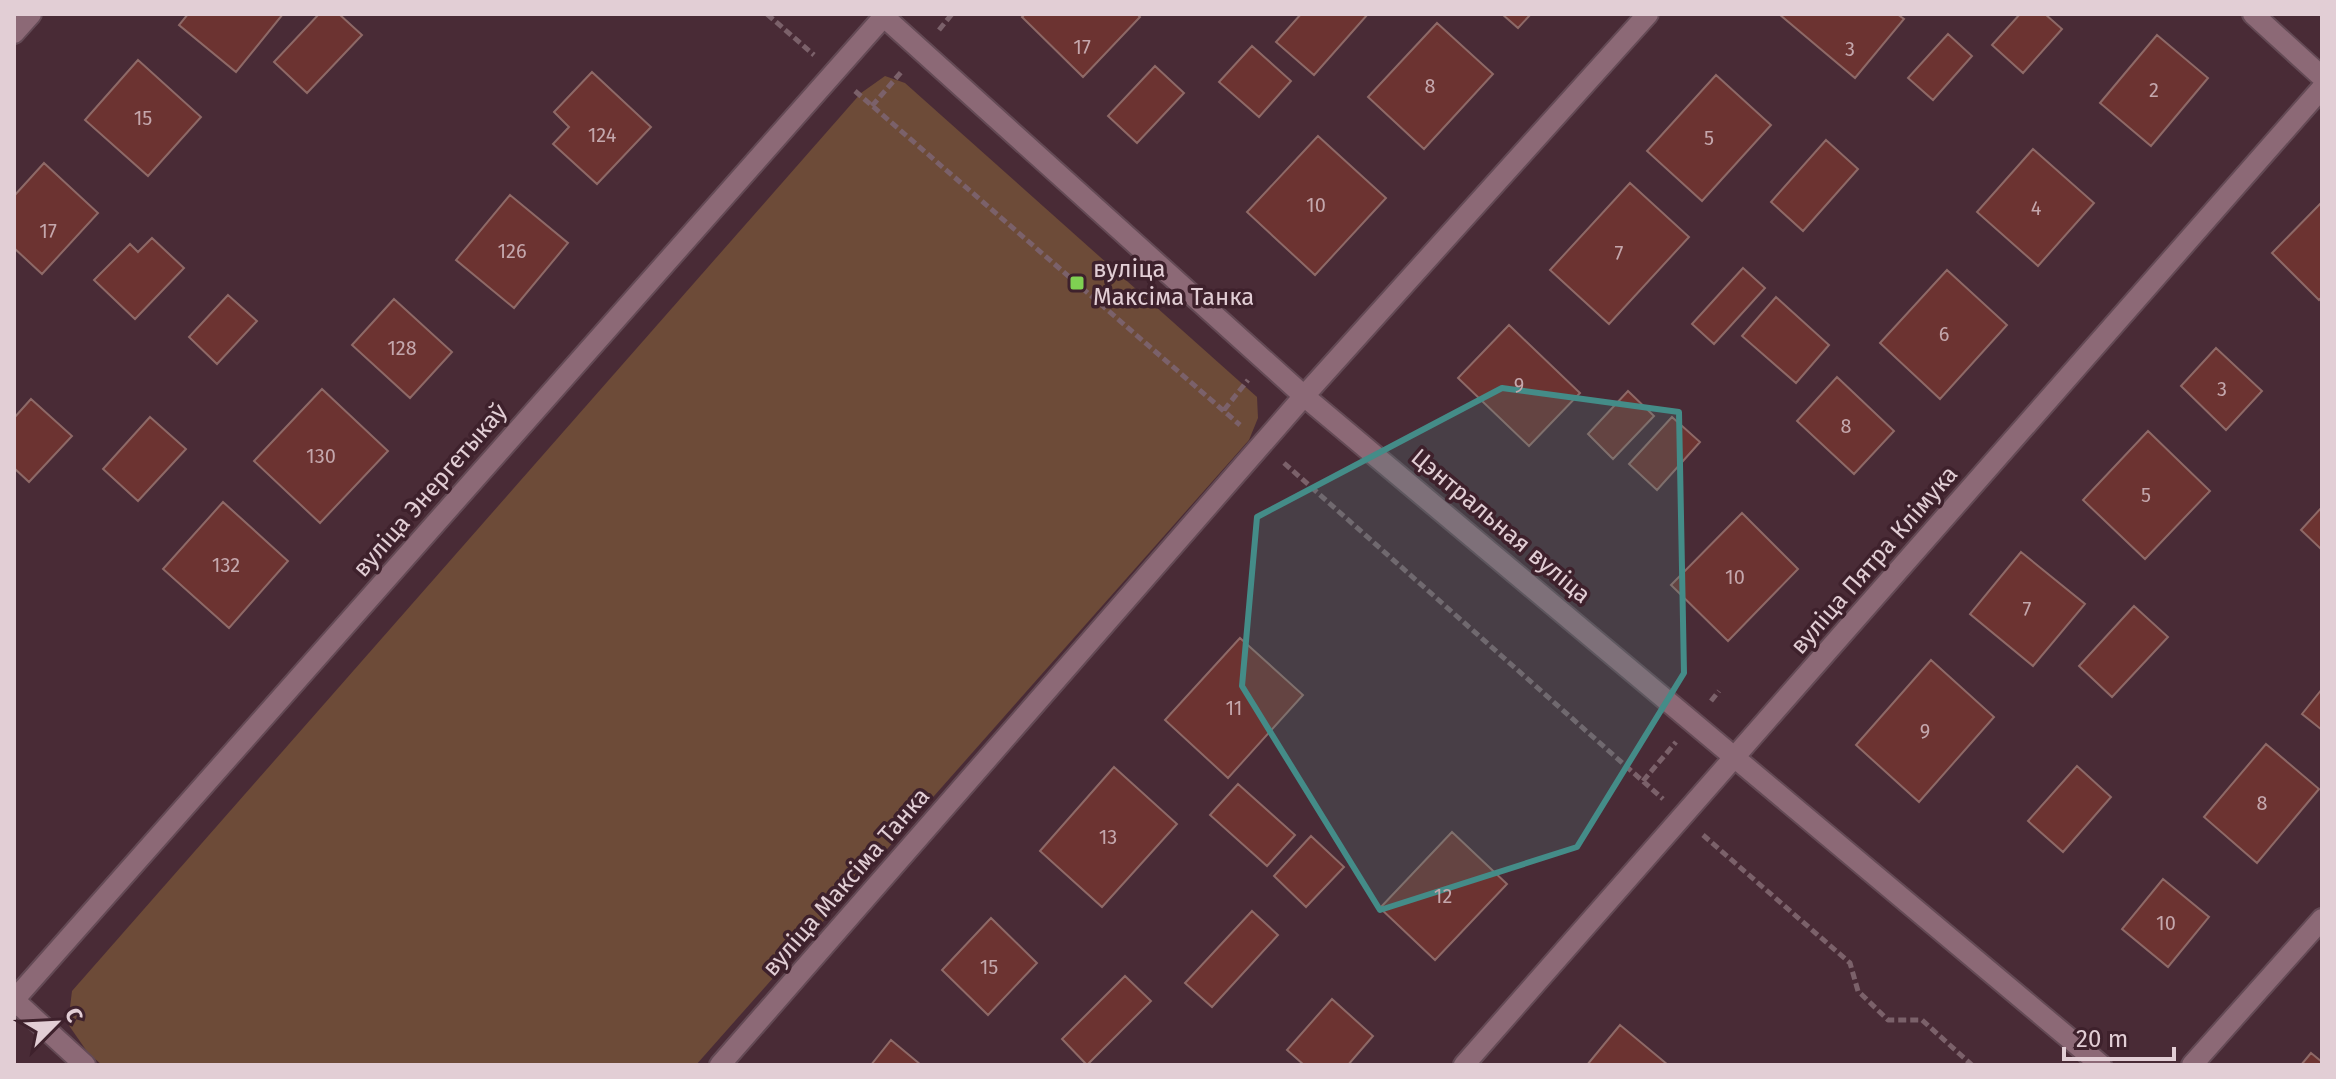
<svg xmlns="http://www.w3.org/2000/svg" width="2336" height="1079" font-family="'Fira Sans',sans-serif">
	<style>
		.green { fill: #6d4b38 }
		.building { fill: #6c3331; stroke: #8e6967; stroke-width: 2 }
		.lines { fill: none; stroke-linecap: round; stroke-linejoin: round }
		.minor-casing { stroke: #644a55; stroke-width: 24 }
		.path { stroke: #7b616a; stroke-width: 5; stroke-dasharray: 8 4; stroke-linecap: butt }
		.minor { stroke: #8c6976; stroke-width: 20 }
		.marked { fill: #448c88; fill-opacity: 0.2; stroke: #448c88; stroke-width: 6; stroke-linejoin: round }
		.poi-dot { fill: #7fd052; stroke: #3e212c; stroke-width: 3 }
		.labels { text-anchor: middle; stroke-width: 7; stroke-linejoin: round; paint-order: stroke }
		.number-label { font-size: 20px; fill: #c4a7ac }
		.poi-label { font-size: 24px; fill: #e2ced5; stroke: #3e212c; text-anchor: start }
		.street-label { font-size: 24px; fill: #e2ced5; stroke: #3e212c }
	</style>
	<rect width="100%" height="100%" fill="#492b36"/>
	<!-- green -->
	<path class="green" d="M885 76 905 83 1257 397 1258 418 1249 440 696 1065H102L88 1053 68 1024 72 991 861 93Z"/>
	<!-- building -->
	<path class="building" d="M188 14H283L236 72 179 25Z
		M319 14H339L362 35 307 93 274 62Z
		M1025 14H1137L1140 17 1083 77 1022 17Z
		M1301 14H1368L1314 75 1276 42Z
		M1502 14H1531L1518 28Z
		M1779 14H1897L1904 19 1855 78Z
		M2020 14H2045L2062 29 2023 73 1992 45Z
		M1437 23 1493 74 1424 149 1368 97Z
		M1948 34 1972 56 1933 100 1908 78Z
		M2157 35 2208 78 2151 146 2100 103Z
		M1252 46 1291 81 1259 117 1219 82Z
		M138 60 201 117 148 176 85 120Z
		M1155 66 1184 93 1137 143 1108 116Z
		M592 72 651 127 597 184 553 144 569 127 554 112Z
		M1716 75 1771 125 1702 201 1647 151Z
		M1318 136 1386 198 1315 275 1247 212Z
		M1826 140 1858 169 1803 231 1771 202Z
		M2033 149 2094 203 2038 266 1977 212Z
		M44 163 98 213 42 274 14 248V196Z
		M1630 183 1689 237 1609 324 1550 270Z
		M510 195 568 243 514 308 456 260Z
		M2322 202V297L2319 300 2272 253Z
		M152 238 184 268 135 319 94 280 130 244 138 252Z
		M1743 268 1765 288 1714 344 1692 324Z
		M1947 270 2007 325 1940 399 1880 343Z
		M228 295 257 321 217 364 189 337Z
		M1776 297 1829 345 1796 383 1742 336Z
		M394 299 452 352 410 398 352 345Z
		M1509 325 1580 393 1529 446 1458 378Z
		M2216 348 2262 391 2226 430 2181 386Z
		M1837 377 1894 431 1854 474 1797 421Z
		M322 389 388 451 320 523 254 461Z
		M1628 391 1654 416 1613 459 1588 434Z
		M31 399 72 436 29 482 14 468V418Z
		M150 417 186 449 138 501 103 469Z
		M1672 417 1700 442 1657 490 1629 464Z
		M2148 431 2210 491 2145 559 2083 500Z
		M223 502 288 561 229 628 163 569Z
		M2322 507V550L2301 530Z
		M1742 513 1798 569 1728 641 1671 585Z
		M2021 552 2085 604 2033 666 1970 614Z
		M2134 606 2168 637 2112 697 2079 666Z
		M1240 638 1303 695 1228 778 1165 720Z
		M1931 660 1994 717 1919 802 1856 745Z
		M2322 689V730L2302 714Z
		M2266 744 2319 789 2257 863 2204 817Z
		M2077 766 2111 797 2063 852 2028 821Z
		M1114 767 1177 824 1102 907 1040 851Z
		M1238 784 1295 835 1267 866 1210 815Z
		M1452 832 1507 884 1435 960 1380 908Z
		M1311 836 1344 867 1306 907 1274 876Z
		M2163 879 2209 917 2168 967 2122 929Z
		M1252 911 1278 935 1212 1007 1185 983Z
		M991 918 1037 963 988 1015 942 970Z
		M1125 976 1151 1001 1087 1065 1062 1039Z
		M1332 999 1373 1036 1348 1065H1304L1287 1050Z
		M1620 1025 1668 1065H1587Z
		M891 1040 921 1065H871Z
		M2311 1053 2322 1062V1065H2301Z"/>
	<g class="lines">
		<!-- minor casing -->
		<g class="minor-casing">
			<path id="minor" d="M881 14 1304 396 2101 1065
				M2253 14 2322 77
				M14 33 31 14
				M14 1000 886 14
				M14 1000 85 1065
				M720 1065 1304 396 1648 14
				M1464 1065 2322 88
				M2192 1065 2322 919"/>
		</g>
		<!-- path -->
		<path class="path" d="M767 14 814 55
			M939 30 952 14
			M855 91 1240 425
			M872 106 903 70
			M1224 410 1248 380
			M1284 463 1663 799
			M1711 701 1719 691
			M1643 781 1676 742
			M1703 835 1850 963 1858 991 1888 1020H1922L1972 1065"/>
		<!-- minor -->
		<use href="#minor" class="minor"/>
	</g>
	<!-- marked area -->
	<path class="marked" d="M1502 388 1679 412 1684 673 1577 847 1380 910 1242 686 1257 517Z"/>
	<!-- markers -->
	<rect class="poi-dot" x="1069" y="275" width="16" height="16" rx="4"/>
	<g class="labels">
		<!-- number labels -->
		<g class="number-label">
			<text x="1082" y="54">17</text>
			<text x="1850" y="56">3</text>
			<text x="1430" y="93">8</text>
			<text x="2154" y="97">2</text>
			<text x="143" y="125">15</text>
			<text x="602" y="142">124</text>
			<text x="1709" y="145">5</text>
			<text x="1316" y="212">10</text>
			<text x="2036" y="215">4</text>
			<text x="48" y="238">17</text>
			<text x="512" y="258">126</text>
			<text x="1619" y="260">7</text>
			<text x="1944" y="341">6</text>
			<text x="402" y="355">128</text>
			<text x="1519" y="392">9</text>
			<text x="2222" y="396">3</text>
			<text x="1846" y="433">8</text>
			<text x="321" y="463">130</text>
			<text x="2146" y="502">5</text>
			<text x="226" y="572">132</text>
			<text x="1735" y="584">10</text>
			<text x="2027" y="616">7</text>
			<text x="1234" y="715">11</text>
			<text x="1925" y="738">9</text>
			<text x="2262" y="810">8</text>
			<text x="1108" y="844">13</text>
			<text x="1443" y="903">12</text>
			<text x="2166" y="930">10</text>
			<text x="989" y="974">15</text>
		</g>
		<!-- poi labels -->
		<g class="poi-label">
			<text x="1093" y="277">вуліца<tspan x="1093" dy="28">Максіма Танка</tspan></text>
		</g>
		<!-- street labels -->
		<g class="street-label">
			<text transform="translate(430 490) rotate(-49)" y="8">вуліца Энергетыкаў</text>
			<text transform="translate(1501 526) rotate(40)" y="8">Цэнтральная вуліца</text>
			<text transform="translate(1874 560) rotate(-49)" y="8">вуліца Пятра Клімука</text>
			<text transform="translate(846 882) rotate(-49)" y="8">вуліца Максіма Танка</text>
		</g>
	</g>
	<!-- border -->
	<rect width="2336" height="1079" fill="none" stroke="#e2ced5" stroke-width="32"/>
	<!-- north arrow -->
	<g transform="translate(56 1023) rotate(66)" stroke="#3e212c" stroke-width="6" paint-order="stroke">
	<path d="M0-6L14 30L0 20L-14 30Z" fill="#e2ced5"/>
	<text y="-12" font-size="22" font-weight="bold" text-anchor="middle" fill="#e2ced5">С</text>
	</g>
	<!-- scale -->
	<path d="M2064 1047v12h110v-12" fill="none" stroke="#e2ced5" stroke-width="4"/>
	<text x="2076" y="1047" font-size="24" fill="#e2ced5" stroke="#3e212c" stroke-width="6" paint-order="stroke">20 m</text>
</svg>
